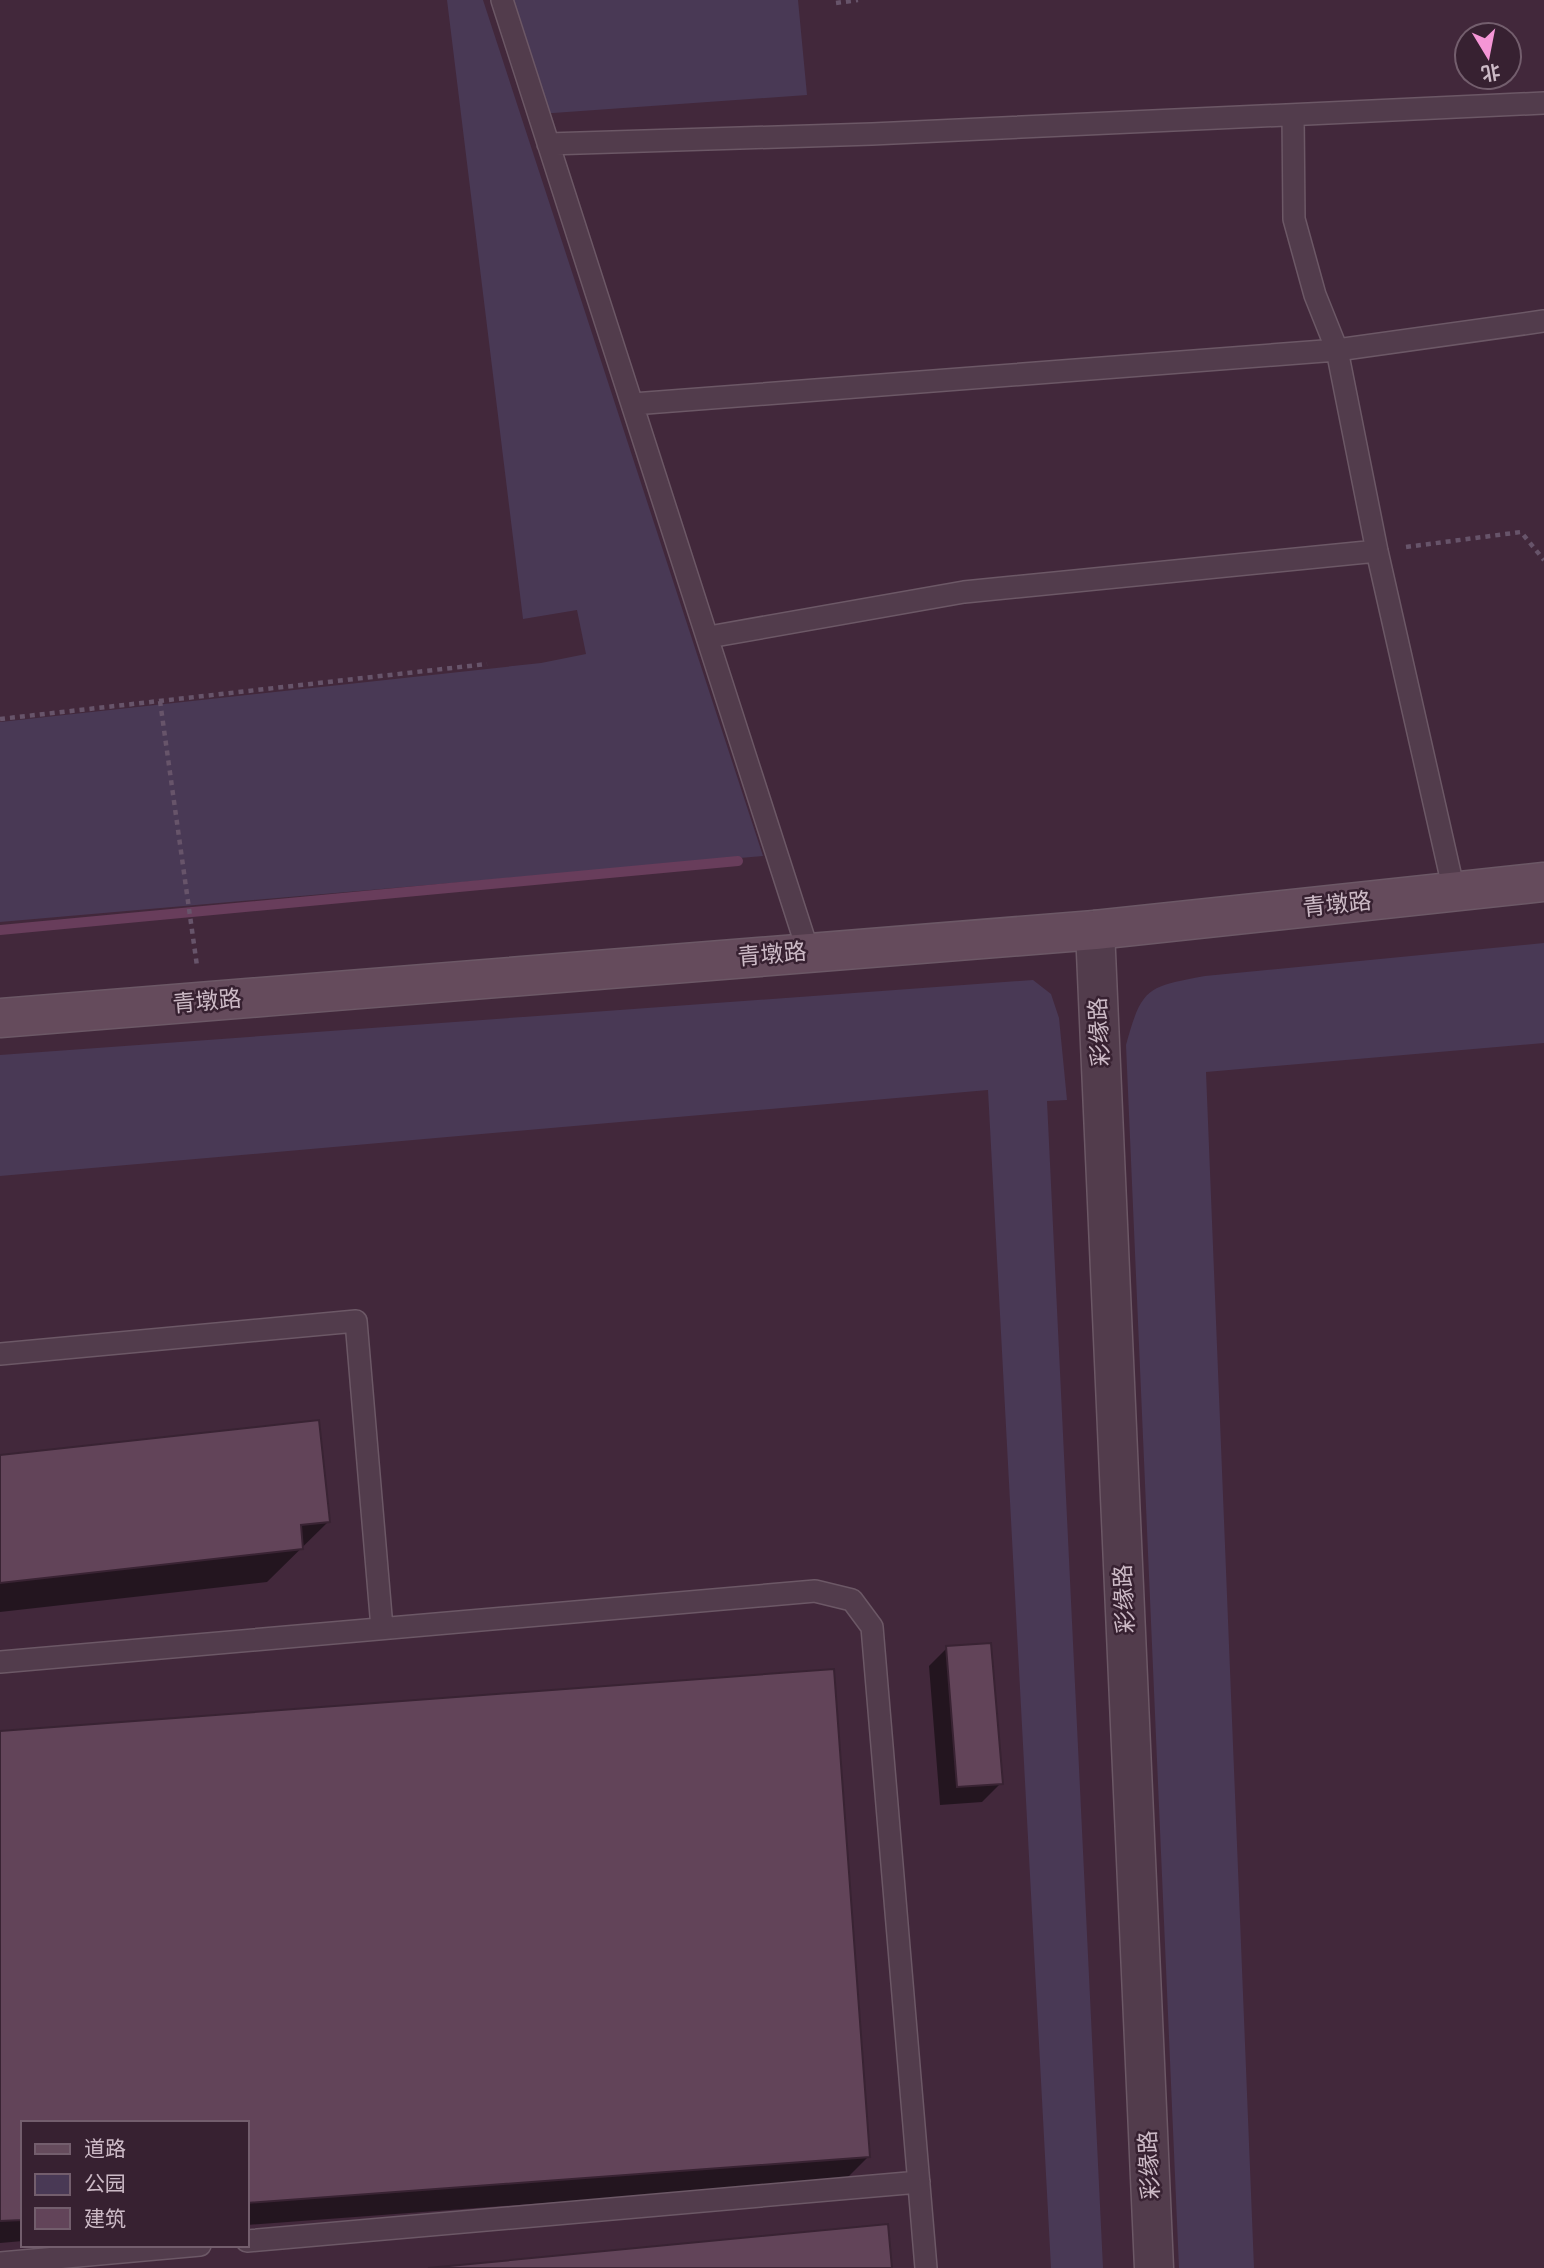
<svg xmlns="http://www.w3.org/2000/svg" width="1544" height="2268" font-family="Helvetica,'Noto Sans SC',sans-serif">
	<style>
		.green { fill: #493955 }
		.shadow { fill: #0007 }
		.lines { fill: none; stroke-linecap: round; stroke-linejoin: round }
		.stream { stroke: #683d5b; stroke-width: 10 }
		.building { fill: #624459; stroke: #392333; stroke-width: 2 }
		.lane-casing { stroke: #6c5866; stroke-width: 24 }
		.street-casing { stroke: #6c5866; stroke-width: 41 }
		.secondary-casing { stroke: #6c5866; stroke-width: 41 }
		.path { stroke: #67546a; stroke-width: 4.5; stroke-dasharray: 5 5; stroke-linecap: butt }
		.lane { stroke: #523c4c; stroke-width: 21 }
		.street { stroke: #523c4c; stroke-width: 38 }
		.secondary { stroke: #654b5c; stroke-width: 38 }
		.labels { text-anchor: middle; stroke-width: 5; stroke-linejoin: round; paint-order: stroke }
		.street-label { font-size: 23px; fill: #ccbac6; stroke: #372131 }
	</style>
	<rect width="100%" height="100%" fill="#42283b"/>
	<!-- green -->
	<path class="green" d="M447 0H483L763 856 0 922V722L541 663 586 654 577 610 523 619Z
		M496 0H798L807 95 539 114Z
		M1544 943V1043L1206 1072 1254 2268H1179L1126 1045C1142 986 1148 987 1205 976Z
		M1033 980 1051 994 1059 1018 1067 1100 1047 1101 1103 2268H1051L988 1090 0 1176V1055Z"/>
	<!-- shadow -->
	<path class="shadow" d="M0 1456 328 1522 267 1582 0 1612Z
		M947 1648 1001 1783 982 1802 940 1805 929 1666Z
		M0 1732 868 2157 844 2181 247 2225V2123H23V2241L0 2243Z"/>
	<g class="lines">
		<!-- stream -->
		<path class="stream" d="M0 930 738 861"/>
	</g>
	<!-- building -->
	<path class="building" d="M319 1420 330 1522 301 1525 303 1549 0 1583V1455Z
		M991 1643 1003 1784 957 1787 946 1646Z
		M834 1669 870 2157 247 2203V2123H23V2220L0 2221V1731Z
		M888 2224 892 2268H428Z"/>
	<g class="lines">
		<!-- lane casing -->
		<g class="lane-casing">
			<path id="lane" d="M502 0 808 951
				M1293 115 1294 219 1315 295 1337 350 1377 551 1454 891
				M548 144 872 134 1544 103
				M633 404 1337 350 1544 321
				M709 637 964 592 1377 551
				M0 1354 356 1321 382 1628
				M0 1662 815 1591 852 1600 872 1627 926 2268
				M247 2241 919 2182
				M0 2263 200 2245"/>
		</g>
		<!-- street casing -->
		<g class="street-casing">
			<path id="street" d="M1095 930 1154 2268"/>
		</g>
		<!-- secondary casing -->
		<g class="secondary-casing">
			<path id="secondary" d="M0 1018 1095 930 1544 882"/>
		</g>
		<!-- path -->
		<path class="path" d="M836 3 858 0
			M1406 547 1521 532 1544 560
			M160 701 197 966
			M0 719 487 664"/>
		<!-- lane -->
		<use href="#lane" class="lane"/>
		<!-- street -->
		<use href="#street" class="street"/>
		<!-- secondary -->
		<use href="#secondary" class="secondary"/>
	</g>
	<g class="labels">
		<!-- street labels -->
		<g class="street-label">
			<text transform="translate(1337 904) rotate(-6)" y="8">青墩路</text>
			<text transform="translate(772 954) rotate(-5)" y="8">青墩路</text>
			<text transform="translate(207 1001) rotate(-5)" y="8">青墩路</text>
			<text transform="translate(1099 1032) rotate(-93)" y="8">彩缘路</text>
			<text transform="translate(1124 1599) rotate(-93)" y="8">彩缘路</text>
			<text transform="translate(1149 2165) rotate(-93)" y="8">彩缘路</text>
		</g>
	</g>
	<!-- legend -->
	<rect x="21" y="2121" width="228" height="126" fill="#372131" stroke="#735e6d" stroke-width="2"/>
	<rect x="35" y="2144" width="35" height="10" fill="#654b5c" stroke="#735e6d" stroke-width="2"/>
	<text x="84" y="2156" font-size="21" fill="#ccbac6">道路</text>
	<rect x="35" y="2174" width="35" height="21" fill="#493955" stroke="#735e6d" stroke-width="2"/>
	<text x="84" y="2191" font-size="21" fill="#ccbac6">公园</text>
	<rect x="35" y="2208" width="35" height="21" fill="#624459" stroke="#735e6d" stroke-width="2"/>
	<text x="84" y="2226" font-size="21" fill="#ccbac6">建筑</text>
	<!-- north arrow -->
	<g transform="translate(1488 56) rotate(170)"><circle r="33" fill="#372131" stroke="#735e6d" stroke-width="2"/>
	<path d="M0-5L12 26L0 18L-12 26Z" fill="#f596d6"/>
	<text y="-10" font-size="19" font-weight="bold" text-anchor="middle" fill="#ccbac6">北</text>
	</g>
</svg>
